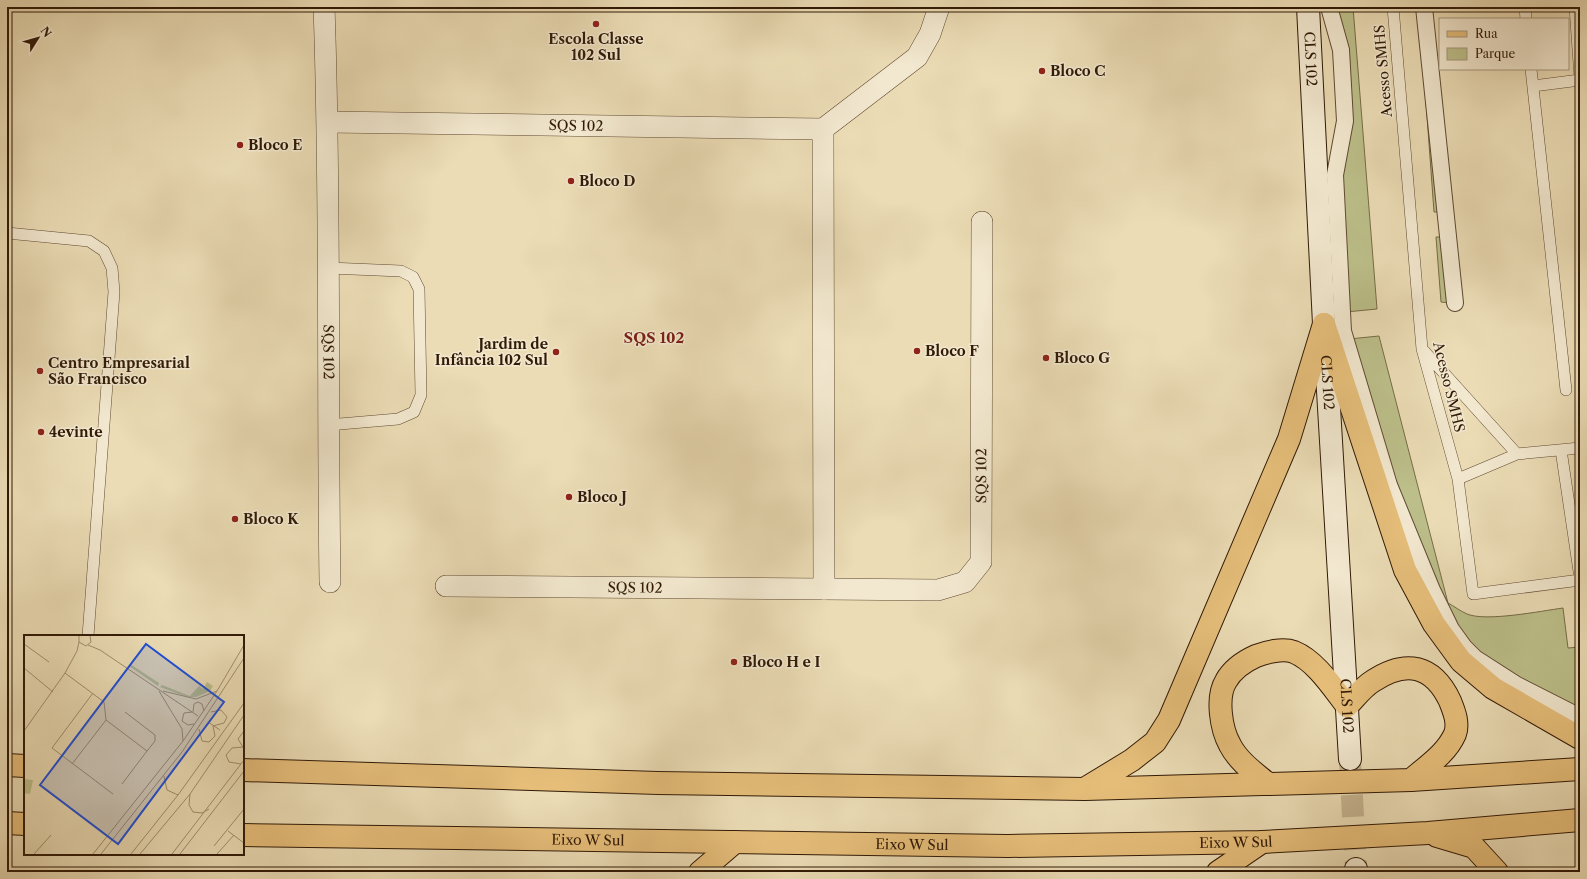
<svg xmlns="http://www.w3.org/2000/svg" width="1587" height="879" font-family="'Libre Caslon Text',serif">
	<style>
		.green { fill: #bcbf8a; stroke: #766c48 }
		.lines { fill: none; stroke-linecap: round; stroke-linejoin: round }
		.secondary-tunnel { stroke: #c6b592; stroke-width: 22; stroke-dasharray: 22 11; stroke-linecap: butt }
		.service-casing { stroke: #604a32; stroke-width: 12 }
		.pedestrian-casing { stroke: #604a32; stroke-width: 18 }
		.minor-casing { stroke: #604a32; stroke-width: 22 }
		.secondary-casing { stroke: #311a07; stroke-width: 24 }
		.primary-casing { stroke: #311a07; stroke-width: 24 }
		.trunk-casing { stroke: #311a07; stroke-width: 24 }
		.service { stroke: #f2e8cf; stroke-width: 11 }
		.pedestrian { stroke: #f2e8cf; stroke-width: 16 }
		.minor { stroke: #f2e8cf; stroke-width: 21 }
		.secondary { stroke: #f2e8cf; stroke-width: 22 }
		.primary { stroke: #e6be7a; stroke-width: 22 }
		.trunk { stroke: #e6be7a; stroke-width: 22 }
		.poi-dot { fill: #8f2418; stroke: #f2e8cf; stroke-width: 1.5 }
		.labels { text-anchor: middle; stroke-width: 3; stroke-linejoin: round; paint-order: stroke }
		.poi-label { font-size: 14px; font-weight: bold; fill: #311a07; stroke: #f2e8cf; text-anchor: start }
		.street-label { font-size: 14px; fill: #311a07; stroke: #f2e8cf }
		.neighbourhood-label { font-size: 15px; font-weight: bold; fill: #7a1f14; stroke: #f2e8cf }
		.inset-road { fill: none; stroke: #a18e6f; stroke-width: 1 }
		.view { fill: #1d4ed8; fill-opacity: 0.15; stroke: #1d4ed8; stroke-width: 2 }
		.inset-edge { fill: none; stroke: #311a07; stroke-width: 2 }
	</style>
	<rect width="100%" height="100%" fill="#ebdcb5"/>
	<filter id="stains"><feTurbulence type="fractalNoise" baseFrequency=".005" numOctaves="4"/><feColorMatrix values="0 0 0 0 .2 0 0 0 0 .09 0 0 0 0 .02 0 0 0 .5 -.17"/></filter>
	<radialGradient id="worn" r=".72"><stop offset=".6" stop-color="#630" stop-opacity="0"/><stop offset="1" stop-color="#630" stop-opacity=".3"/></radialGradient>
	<!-- green -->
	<path class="green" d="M1333 7H1353L1377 309 1346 312 1338 175 1349 126Z
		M1419 7 1441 212H1434Z
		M1436 237H1445L1451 303 1441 302Z
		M1379 336 1448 603C1454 606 1460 611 1467 614 1486 622 1541 611 1563 608L1568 648 1580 647V714L1488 661 1455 629 1409 524 1349 339Z"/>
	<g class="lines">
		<!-- secondary-tunnel -->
		<path class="secondary-tunnel" d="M1350 762 1356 869"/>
		<!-- service casing -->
		<g class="service-casing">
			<path id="service" d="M1393 7 1422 349 1458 479 1473 594 1580 580
				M1525 7 1526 19
				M1575 7 1580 77
				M1531 69 1566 390
				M1533 86 1580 80
				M7 233 89 241 104 251 112 268 114 292 88 636
				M1424 351 1517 454
				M328 425 398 419 414 412 421 395 419 289 413 277 401 271 329 268
				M1561 450 1580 578
				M1458 479 1517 454 1580 448"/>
		</g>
		<!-- pedestrian casing -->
		<g class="pedestrian-casing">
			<path id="pedestrian" d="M1329 7 1341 50 1345 121 1335 175 1343 331 1389 485 1432 590 1451 629 1464 647 1475 658 1517 685 1580 717
				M1424 7 1455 303"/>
		</g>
		<!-- minor casing -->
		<g class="minor-casing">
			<g id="minor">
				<path id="s1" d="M324 7C331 199 327 390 330 582"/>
				<path id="s2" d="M328 122 823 129"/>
				<path id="s3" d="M446 586 824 589 823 129 917 57 930 34 939 7"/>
				<path id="s4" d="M824 589 938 590 965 582 981 562 982 222"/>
			</g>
		</g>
		<!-- secondary casing -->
		<g class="secondary-casing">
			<g id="secondary">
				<path id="s5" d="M1308 7 1324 324 1350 759"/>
				<path d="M1356 869V872"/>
			</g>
		</g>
		<!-- primary casing -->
		<g class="primary-casing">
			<g id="primary">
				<path d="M1324 324 1405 570 1434 624 1461 661 1493 688 1580 738"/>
				<path d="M7 765 25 766"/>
				<path d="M243 770 658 783 1085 789 1411 780 1580 769"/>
				<path d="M1268 784C1255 773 1238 761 1230 745 1221 729 1216 697 1226 681 1232 670 1245 661 1256 656 1266 652 1283 648 1294 652 1316 661 1333 688 1347 706 1355 698 1363 687 1373 681 1406 659 1433 665 1450 701 1454 711 1459 723 1455 734 1446 754 1427 766 1411 780"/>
				<path d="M1086 788 1132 760 1155 742 1169 720 1289 439 1324 324"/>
				<path d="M7 823 25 824"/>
				<path id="s6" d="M243 835 1008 846 1262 842 1428 833 1580 820"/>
				<path d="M1437 836 1474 847 1497 872"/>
				<path d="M1218 872 1262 842"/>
			</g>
		</g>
		<!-- trunk casing -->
		<g class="trunk-casing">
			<path id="trunk" d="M700 872 735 842"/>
		</g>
		<!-- service -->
		<use href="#service" class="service"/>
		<!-- pedestrian -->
		<use href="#pedestrian" class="pedestrian"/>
		<!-- minor -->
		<use href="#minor" class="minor"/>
		<!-- secondary -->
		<use href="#secondary" class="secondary"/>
		<!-- primary -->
		<use href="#primary" class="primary"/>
		<!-- trunk -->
		<use href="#trunk" class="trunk"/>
	</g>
	<!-- markers -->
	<g class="poi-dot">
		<circle cx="596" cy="24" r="4"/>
		<circle cx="1042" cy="71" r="4"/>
		<circle cx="240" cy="145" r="4"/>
		<circle cx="571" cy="181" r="4"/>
		<circle cx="917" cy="351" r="4"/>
		<circle cx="556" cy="352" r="4"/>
		<circle cx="1046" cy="358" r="4"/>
		<circle cx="40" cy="371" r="4"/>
		<circle cx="41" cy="432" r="4"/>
		<circle cx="569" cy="497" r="4"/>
		<circle cx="235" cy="519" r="4"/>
		<circle cx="734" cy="662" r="4"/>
	</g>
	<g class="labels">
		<!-- poi labels -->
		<g class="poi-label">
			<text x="596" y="44" text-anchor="middle">Escola Classe<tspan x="596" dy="16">102 Sul</tspan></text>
			<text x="1050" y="76">Bloco C</text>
			<text x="248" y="150">Bloco E</text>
			<text x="579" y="186">Bloco D</text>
			<text x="548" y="349" text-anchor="end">Jardim de<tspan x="548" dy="16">Infância 102 Sul</tspan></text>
			<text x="925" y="356">Bloco F</text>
			<text x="1054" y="363">Bloco G</text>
			<text x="48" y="368">Centro Empresarial<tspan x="48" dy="16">São Francisco</tspan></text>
			<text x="49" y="437">4evinte</text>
			<text x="577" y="502">Bloco J</text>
			<text x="243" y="524">Bloco K</text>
			<text x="742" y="667">Bloco H e I</text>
		</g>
		<!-- street labels -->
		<g class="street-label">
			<text dy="5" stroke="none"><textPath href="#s5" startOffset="52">CLS 102</textPath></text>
			<text transform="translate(1383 71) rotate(-95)" y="5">Acesso SMHS</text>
			<text dy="5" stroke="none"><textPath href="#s2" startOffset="248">SQS 102</textPath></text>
			<text dy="5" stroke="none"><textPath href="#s1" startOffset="345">SQS 102</textPath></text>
			<text dy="5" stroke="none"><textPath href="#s5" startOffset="376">CLS 102</textPath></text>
			<text transform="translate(1449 387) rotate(76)" y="5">Acesso SMHS</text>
			<text dy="5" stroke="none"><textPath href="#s4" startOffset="254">SQS 102</textPath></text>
			<text dy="5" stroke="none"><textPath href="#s3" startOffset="189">SQS 102</textPath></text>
			<text dy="5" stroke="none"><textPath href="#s5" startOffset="700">CLS 102</textPath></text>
			<text dy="5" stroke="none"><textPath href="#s6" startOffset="345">Eixo W Sul</textPath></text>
			<text dy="5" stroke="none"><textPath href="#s6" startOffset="993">Eixo W Sul</textPath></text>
			<text dy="5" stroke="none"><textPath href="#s6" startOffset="669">Eixo W Sul</textPath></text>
		</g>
		<!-- neighbourhood labels -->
		<g class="neighbourhood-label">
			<text x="654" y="343">SQS 102</text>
		</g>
	</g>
	<!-- overview -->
	<g transform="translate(24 635)">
		<rect width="220" height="220" fill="#ebdcb5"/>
		<path d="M106 29 135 48 134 51 105 31ZM183 47 189 51 186 56 172 62H165L152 58 136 52 138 50 166 61 175 51 179 54ZM0 144 9 145 6 159 0 158Z" fill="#bcbf8a"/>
		<path class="inset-road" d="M55 1V7L62 11 67 7 66 1M0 9 25 27M64 10 76 15 174 81M0 33 29 57M41 38 80 67 82 85 123 116 98 149M135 56 158 94 159 106M139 56 172 64 193 56M69 58 28 113 89 159M101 77 131 100V106L123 116M168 77 160 78 158 86 164 90 170 89M169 77 170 69 174 67 178 69 180 76M187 77 197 75 203 82 200 88 189 91M184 87 196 95M175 94 178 106 185 107 191 101 189 91M0 96 41 38 53 16 55 7M219 112 214 104 220 96M48 129 82 85M217 129 205 127 202 120 208 113 219 112M140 141 143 155 154 160M166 159 165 170 169 177 178 178 185 174M204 196 220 208M190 211 220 174M10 219 27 200M69 219 159 106 193 56 220 10M77 219 158 117 220 23M107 219 154 160 220 68M116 219 166 159 220 80M148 219 220 125M156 219 220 136M193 219 210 200"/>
		<path class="view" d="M122 9 200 67 94 209 16 150Z"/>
		<rect width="220" height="220" class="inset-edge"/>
	</g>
	<!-- margin -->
	<rect width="1587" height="879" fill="none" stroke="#ebdcb5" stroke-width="24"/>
	<rect x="8" y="8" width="1571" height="863" fill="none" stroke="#311a07" stroke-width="2"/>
	<rect x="12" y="12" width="1563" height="855" fill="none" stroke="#311a07"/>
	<!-- legend -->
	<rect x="1439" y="18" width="130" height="52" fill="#f2e8cf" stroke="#a5967f"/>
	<rect x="1447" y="31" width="20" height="6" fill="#e6be7a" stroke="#a5967f"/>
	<text x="1475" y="38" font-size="12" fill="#311a07">Rua</text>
	<rect x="1447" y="48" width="20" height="12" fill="#bcbf8a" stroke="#a5967f"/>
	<text x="1475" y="58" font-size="12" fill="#311a07">Parque</text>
	<!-- north arrow -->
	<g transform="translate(38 38) rotate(53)" stroke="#f2e8cf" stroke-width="3" paint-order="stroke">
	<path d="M0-3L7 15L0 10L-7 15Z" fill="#311a07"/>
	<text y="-6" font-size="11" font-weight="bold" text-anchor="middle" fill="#311a07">N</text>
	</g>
	<rect width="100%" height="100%" filter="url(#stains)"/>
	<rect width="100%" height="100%" fill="url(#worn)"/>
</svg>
